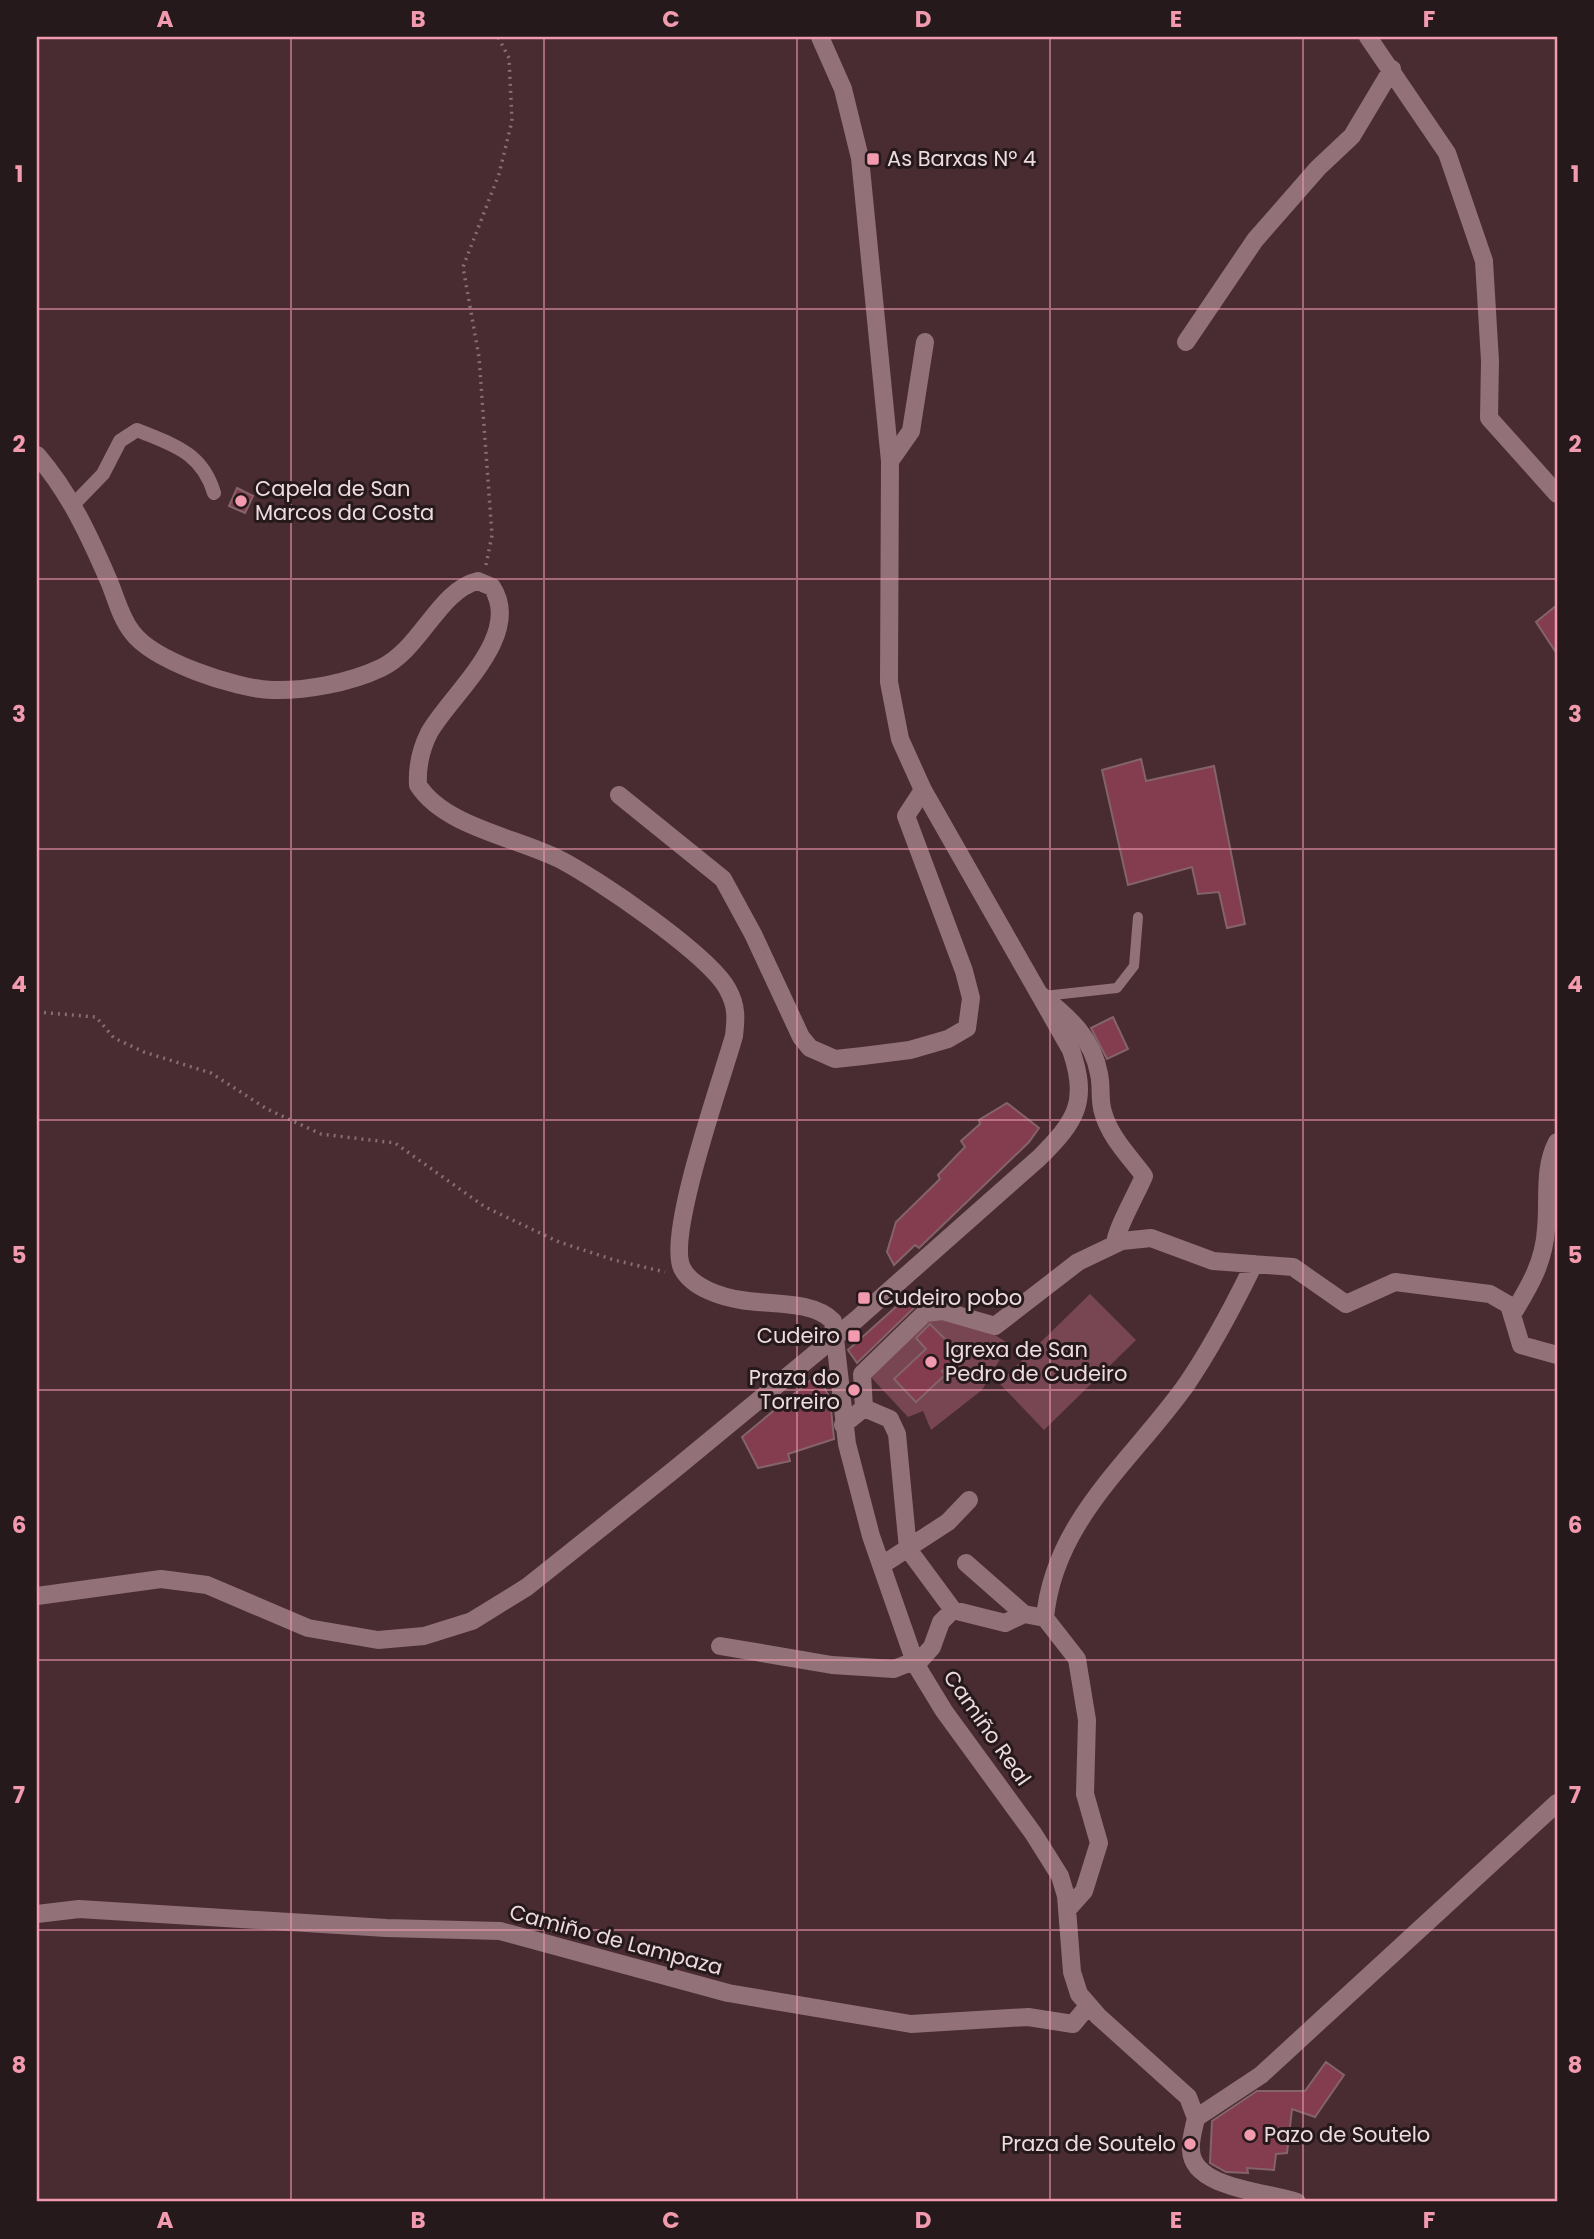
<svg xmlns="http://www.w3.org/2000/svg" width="1594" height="2239" font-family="Poppins,sans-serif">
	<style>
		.green { fill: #784652 }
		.building { fill: #833d4f; stroke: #84636a; stroke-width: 2 }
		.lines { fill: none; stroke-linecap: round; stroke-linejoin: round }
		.path { stroke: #866e73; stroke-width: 3.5; stroke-dasharray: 2 5; stroke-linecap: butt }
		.service { stroke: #927178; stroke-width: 10 }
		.pedestrian { stroke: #927178; stroke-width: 14 }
		.minor { stroke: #927178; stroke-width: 18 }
		.tertiary { stroke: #927178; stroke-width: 18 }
		.grid { fill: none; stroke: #f29aae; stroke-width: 2; stroke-opacity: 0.55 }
		.poi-dot { fill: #f29aae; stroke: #26191c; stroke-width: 2.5 }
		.labels { text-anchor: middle; stroke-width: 6; stroke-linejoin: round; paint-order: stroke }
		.poi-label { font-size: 21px; fill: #eedbde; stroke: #26191c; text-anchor: start }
		.street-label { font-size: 21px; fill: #eedbde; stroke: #26191c }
		.neatline { fill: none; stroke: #f29aae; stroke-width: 2.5 }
		.grid-label { font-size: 23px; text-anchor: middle; font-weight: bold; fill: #f29aae }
	</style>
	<rect width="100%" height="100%" fill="#482c32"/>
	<!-- green -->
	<path class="green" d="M1090 1294 1136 1340 1044 1430 999 1383Z
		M939 1316 978 1324 1009 1344 982 1390 931 1430 923 1411 908 1417 867 1373 922 1321Z"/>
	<!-- building -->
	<path class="building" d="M237 488 253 496 245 513 229 506Z
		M1557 605V654L1536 622Z
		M1141 759 1146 781 1214 766 1245 924 1227 928 1219 892 1198 894 1192 867 1128 885 1102 770Z
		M1113 1017 1128 1049 1107 1059 1091 1028Z
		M1007 1103 1039 1128 1029 1142 919 1248 915 1245 894 1265 887 1252 896 1222 940 1179 938 1175 965 1147 961 1141 980 1124 979 1120Z
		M908 1296 916 1306 857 1363 848 1350Z
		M930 1324 960 1354 942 1371 945 1375 916 1402 894 1379 926 1349 916 1338Z
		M818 1374 830 1399 834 1439 788 1454 790 1461 758 1468 742 1437Z
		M1326 2062 1344 2075 1315 2117 1292 2109 1287 2153 1276 2154 1274 2170 1247 2168 1248 2173 1226 2172 1210 2163 1212 2121 1257 2091H1305Z"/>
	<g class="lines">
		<!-- path -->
		<path class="path" d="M486 565 492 535 479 357 463 267 499 174 512 121 509 58 498 37
			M37 1012 96 1017 114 1038 144 1052 211 1073 267 1109 321 1134 395 1143 485 1207 559 1242 614 1260 665 1272"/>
		<!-- service -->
		<path class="service" d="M1044 996 1117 988 1134 966 1138 917"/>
		<!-- pedestrian -->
		<path class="pedestrian" d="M73 505 103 474 120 441 137 430C173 445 202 452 214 493"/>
		<!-- minor -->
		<path class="minor" d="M1368 37 1447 153 1484 261 1490 361 1489 418 1557 494
			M1186 342 1255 240 1318 168 1352 136 1392 69
			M37 455C69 492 89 535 108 579 116 597 120 617 132 632 153 661 236 689 272 690 306 691 349 683 381 668 421 649 439 590 478 581L492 587C524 636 450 695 429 733 421 749 417 767 418 785 444 826 514 837 557 858 594 876 711 956 728 990 737 1006 736 1019 734 1036 722 1079 666 1235 682 1268 692 1288 722 1297 741 1300 769 1305 812 1300 833 1321L847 1444 871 1536 916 1665 944 1711 1033 1833 1060 1876 1066 1896 1072 1972 1079 1994 1098 2016 1188 2097 1196 2118
			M890 461 911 431 925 342
			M619 795 723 879 753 934 801 1037 810 1048 835 1059 863 1056 910 1050 948 1039 967 1028 971 998 964 971 906 816 923 790
			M1042 996C1069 1017 1093 1039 1099 1074 1102 1086 1099 1100 1103 1112 1109 1136 1130 1157 1144 1176 1137 1193 1115 1231 1115 1244
			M1512 1315C1529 1287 1544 1263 1546 1229 1549 1200 1543 1168 1557 1142
			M864 1408 890 1419 897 1434 908 1549 953 1610 1005 1623 1024 1614 1045 1618
			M843 1425 864 1408 862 1374 925 1313 943 1311 995 1326 1078 1262 1122 1241 1151 1238 1213 1261 1293 1267 1346 1304 1395 1282 1490 1294 1509 1305 1521 1345 1557 1355
			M966 1563 1024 1614
			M882 1565 948 1522 969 1500
			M720 1646 832 1665 894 1669 914 1661
			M916 1665 932 1647 941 1622 953 1610
			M1067 1910 1084 1891 1099 1843 1085 1794 1087 1720 1077 1659 1045 1618C1054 1520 1133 1460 1186 1385 1212 1347 1234 1305 1254 1264
			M37 1914 79 1909 386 1928 500 1931 728 1993 911 2024 1028 2017 1073 2024 1088 2006
			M1196 2118 1261 2075 1557 1803
			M1196 2118C1194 2128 1190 2140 1191 2150 1192 2189 1269 2192 1297 2202"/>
		<!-- tertiary -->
		<path class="tertiary" d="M37 1596 161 1579 207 1585 308 1628 378 1640 424 1636 472 1621 527 1587 675 1469 857 1319 1039 1158C1076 1121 1089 1102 1071 1050L923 790 900 739 889 682 890 461 860 158 843 89 820 37"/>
	</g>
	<!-- grid -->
	<path class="grid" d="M291 37V2202M544 37V2202M797 37V2202M1050 37V2202M1303 37V2202M37 309H1557M37 579H1557M37 849H1557M37 1120H1557M37 1390H1557M37 1660H1557M37 1930H1557"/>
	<!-- markers -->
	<g class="poi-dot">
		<rect x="866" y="152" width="14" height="14" rx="3.5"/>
		<circle cx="241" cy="501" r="7"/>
		<rect x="857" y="1291" width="14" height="14" rx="3.5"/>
		<rect x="847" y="1329" width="14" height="14" rx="3.5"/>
		<circle cx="931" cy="1362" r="7"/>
		<circle cx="854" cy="1390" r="7"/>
		<circle cx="1250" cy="2135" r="7"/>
		<circle cx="1190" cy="2144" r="7"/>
	</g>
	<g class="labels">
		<!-- poi labels -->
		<g class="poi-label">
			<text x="887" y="166">As Barxas Nº 4</text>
			<text x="255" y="496">Capela de San<tspan x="255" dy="24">Marcos da Costa</tspan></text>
			<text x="878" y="1305">Cudeiro pobo</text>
			<text x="840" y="1343" text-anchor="end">Cudeiro</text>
			<text x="945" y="1357">Igrexa de San<tspan x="945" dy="24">Pedro de Cudeiro</tspan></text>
			<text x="840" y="1385" text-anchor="end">Praza do<tspan x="840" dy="24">Torreiro</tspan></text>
			<text x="1264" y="2142">Pazo de Soutelo</text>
			<text x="1176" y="2151" text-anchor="end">Praza de Soutelo</text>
		</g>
		<!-- street labels -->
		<g class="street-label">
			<text transform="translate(987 1728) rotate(55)" y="7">Camiño Real</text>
			<text transform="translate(616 1940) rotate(15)" y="7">Camiño de Lampaza</text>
		</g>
	</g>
	<!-- border -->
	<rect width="1594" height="2239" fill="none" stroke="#26191c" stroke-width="77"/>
	<rect x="38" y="38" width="1518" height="2162" class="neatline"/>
	<g class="grid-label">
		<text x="165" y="27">A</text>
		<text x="418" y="27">B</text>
		<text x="671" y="27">C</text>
		<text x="923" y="27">D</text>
		<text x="1176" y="27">E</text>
		<text x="1429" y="27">F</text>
		<text x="19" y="182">1</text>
		<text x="1575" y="182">1</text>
		<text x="19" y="452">2</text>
		<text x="1575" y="452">2</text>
		<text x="19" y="722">3</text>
		<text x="1575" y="722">3</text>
		<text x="19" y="992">4</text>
		<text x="1575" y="992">4</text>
		<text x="19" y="1263">5</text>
		<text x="1575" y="1263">5</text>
		<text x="19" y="1533">6</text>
		<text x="1575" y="1533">6</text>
		<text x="19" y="1803">7</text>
		<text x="1575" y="1803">7</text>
		<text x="19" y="2073">8</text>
		<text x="1575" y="2073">8</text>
		<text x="165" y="2228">A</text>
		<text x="418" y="2228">B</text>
		<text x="671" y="2228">C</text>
		<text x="923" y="2228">D</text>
		<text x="1176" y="2228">E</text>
		<text x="1429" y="2228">F</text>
	</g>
</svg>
